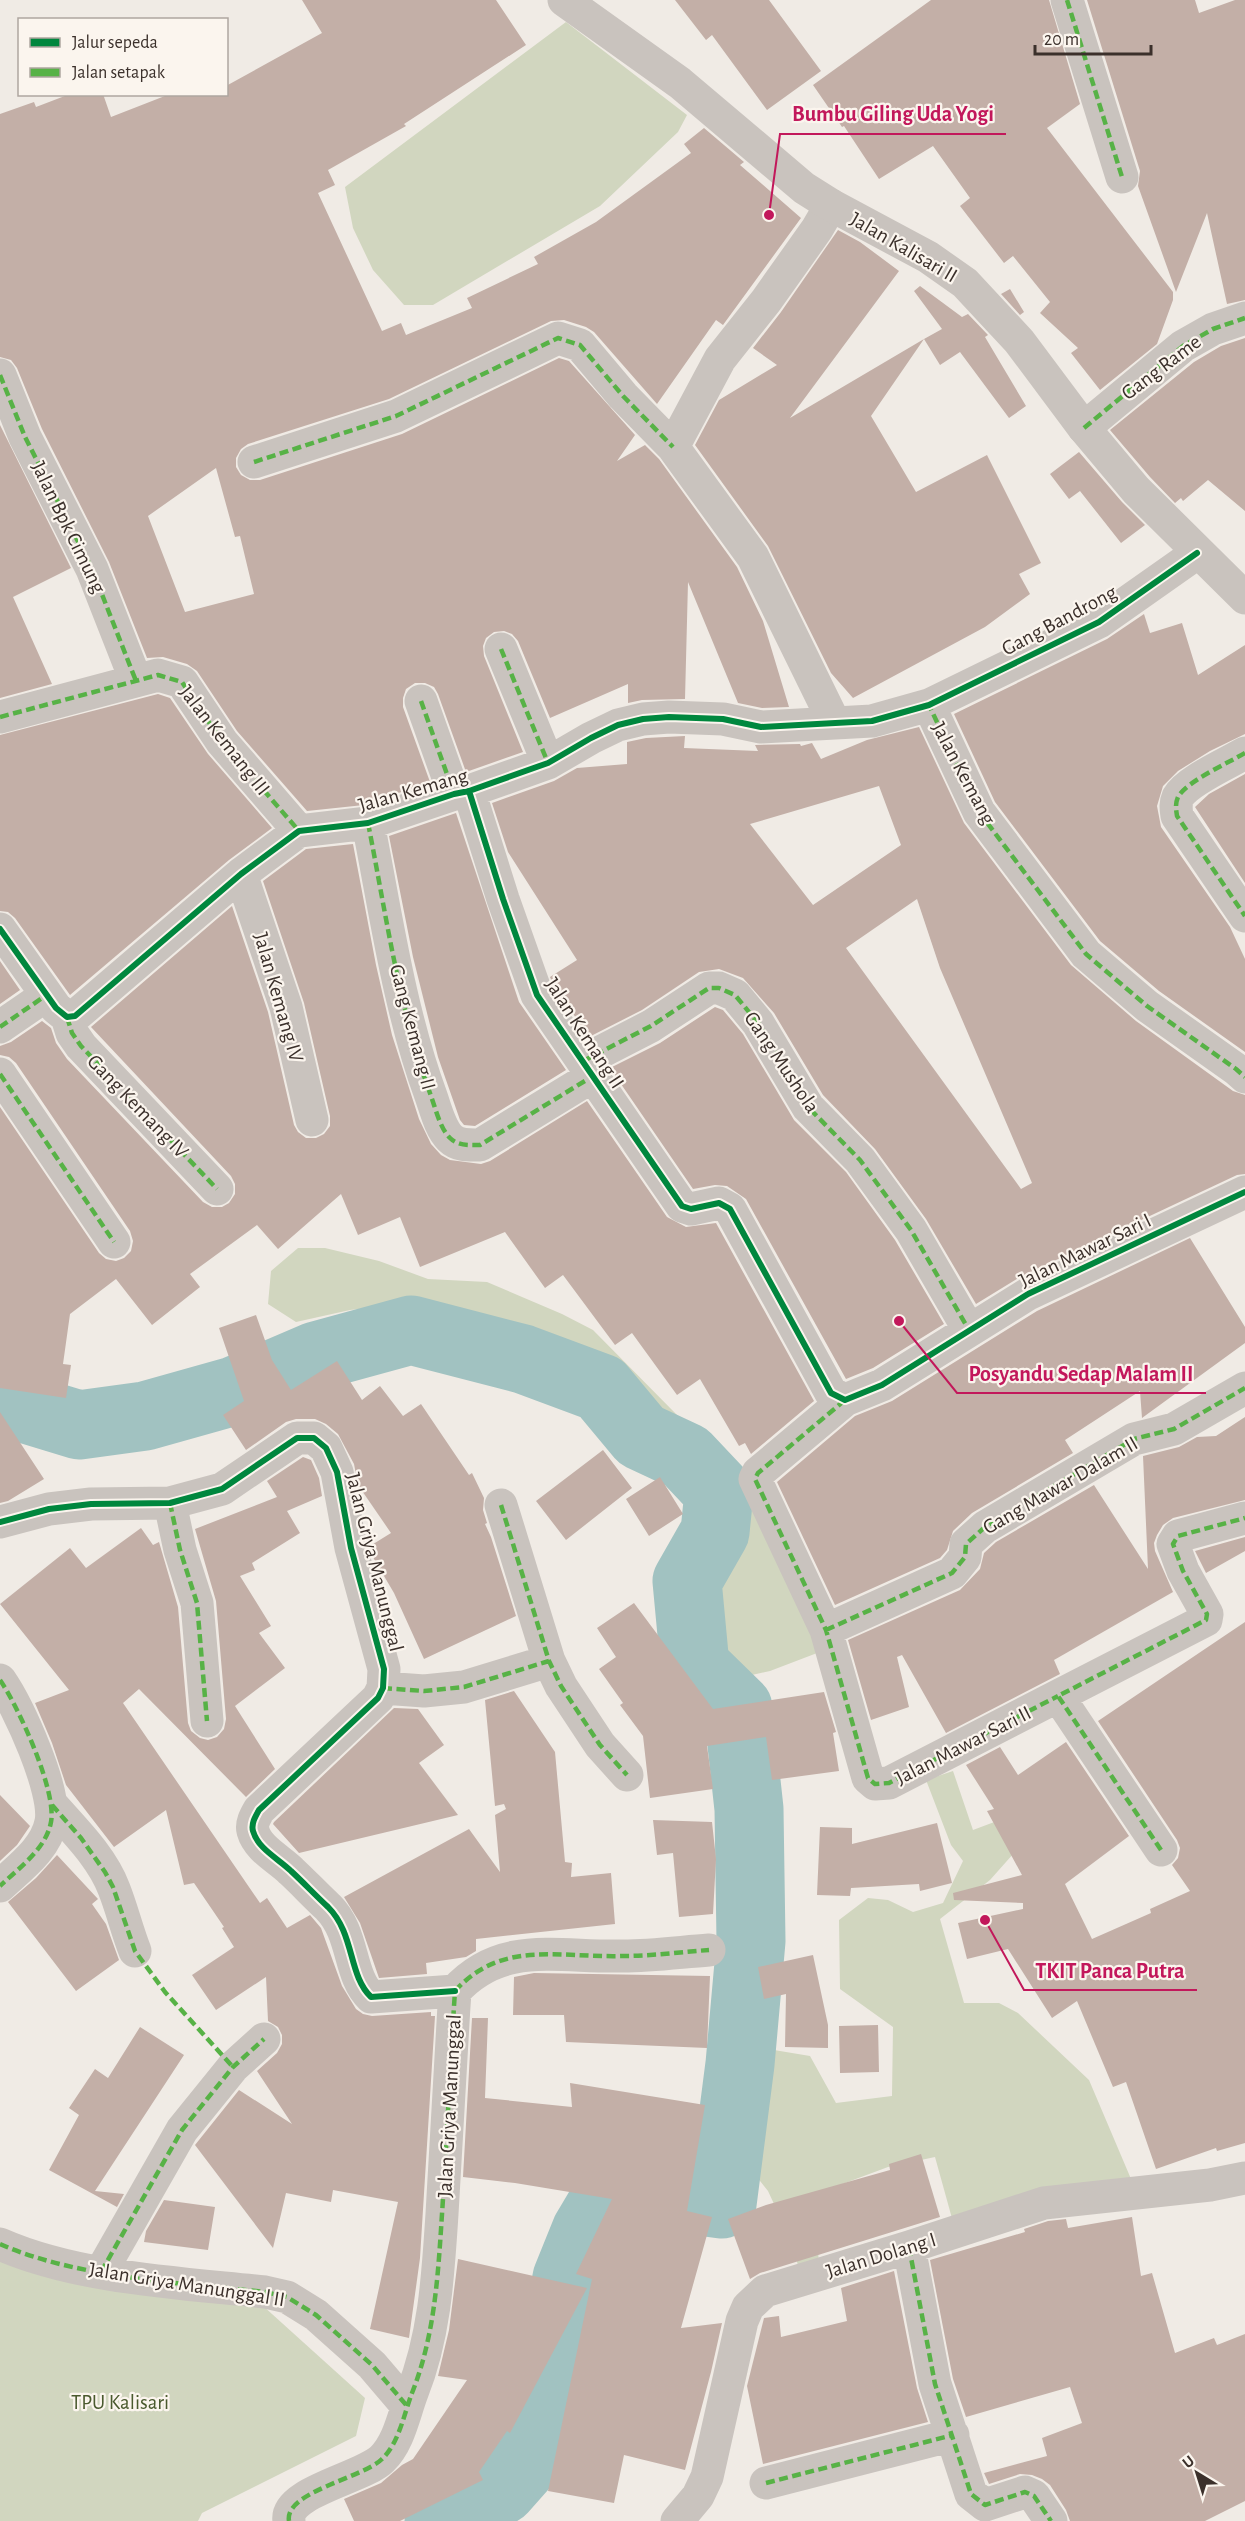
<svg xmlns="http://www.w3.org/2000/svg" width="1245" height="2521" font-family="'Alegreya Sans',sans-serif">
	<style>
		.green { fill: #d1d6bf }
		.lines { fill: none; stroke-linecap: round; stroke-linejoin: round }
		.river { stroke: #a1c2c1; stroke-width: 69 }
		.building { fill: #c3afa7; fill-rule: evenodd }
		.minor { stroke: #c9c3be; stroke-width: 33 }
		.tertiary { stroke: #c9c3be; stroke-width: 33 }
		.quiet { stroke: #57b246; stroke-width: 4.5; stroke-dasharray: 9 4.5; stroke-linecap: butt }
		.cycleway-casing { stroke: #fbf5ee; stroke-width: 10 }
		.cycleway { stroke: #00873e; stroke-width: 6 }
		.labels { text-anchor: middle; stroke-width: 4.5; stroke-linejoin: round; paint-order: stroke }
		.street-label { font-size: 21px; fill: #3b302b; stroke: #fbf5ee }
		.park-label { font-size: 21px; fill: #4a5a2e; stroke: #fbf5ee }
		.leader { fill: none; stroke: #c2185b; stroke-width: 2 }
		.callout-dot { fill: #c2185b; stroke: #fbf5ee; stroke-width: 2 }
		.callout-label { font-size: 22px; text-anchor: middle; font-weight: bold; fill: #c2185b; stroke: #fbf5ee; stroke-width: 4.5; stroke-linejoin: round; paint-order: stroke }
	</style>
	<rect width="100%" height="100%" fill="#f0ebe5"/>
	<!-- green -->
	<path class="green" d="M566 22 687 115 678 132 600 206 433 305H404L373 270 353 228 345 187Z
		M298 1248H325L379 1261 428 1279 487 1282 562 1314 593 1330 677 1415 725 1458 756 1494 825 1650 770 1671 734 1679 713 1667 701 1642 694 1607 696 1574 716 1535 726 1505 727 1488 661 1430 636 1422 605 1385 579 1365 545 1358 483 1331 431 1317 402 1304 350 1310 296 1322 268 1304 271 1271Z
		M953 1771 973 1830 1013 1815 1022 1844 990 1880 940 1919 964 2003H999L1018 2013 1089 2080 1134 2186 958 2240 935 2157 888 2167 813 2195 820 2274 799 2271 794 2247 768 2191 742 2158 756 2047 810 2056 836 2103 892 2096 893 2027 840 1989 839 1920 868 1898 888 1900 913 1912 943 1903 963 1861 951 1845 926 1780Z
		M0 2249 252 2296 365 2398 356 2436 202 2513 198 2521H0Z"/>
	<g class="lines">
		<!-- river -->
		<path class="river" d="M0 1401 79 1425 145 1416 234 1391 316 1356 411 1330 523 1359 601 1388 641 1436 686 1457 719 1492 715 1532 687 1581 695 1666 738 1708 749 1809 751 1941 740 2064 722 2204 611 2189 586 2231 567 2278 533 2455 502 2490 439 2521"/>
	</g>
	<!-- building -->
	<path class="building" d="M302 0H496L526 45 404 124 406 126 328 170 335 185 318 193 382 331 401 323 406 335 472 308 467 298 538 264 534 257 596 222 691 153 684 144 704 128 744 162 740 165 801 218 723 325 716 320 657 404 594 332 586 327 564 320 551 321 389 399 248 444 241 449 236 458V467L241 475 250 480H260L402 434 559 358 569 361 635 435 617 461 645 445 659 459 737 567 763 621 789 707 762 708 738 703 688 582 685 699 642 700 628 703V684L550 718 518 641 512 634 504 631 494 632 486 638 483 646 484 656 523 752 466 772 438 694 434 687 425 683H415L406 689 403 698V707L430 782 364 805 307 811 237 731 197 671 187 664 163 657 147 658 109 562 42 429 17 368 11 360 0 357V114L34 102 36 107 70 94H103L111 117 170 94H226V86L322 33ZM216 468 235 537 240 536 254 594 185 612 148 516Z
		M675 0H769L821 71 767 110 712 35 706 40Z
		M931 0H1049L1080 104 1047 128 1173 292V300L1157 344 1100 390 1071 353 1078 348 1040 313 1050 302 1013 256 1004 263 960 206 970 198 933 146 879 179 844 126 842 127 813 85Z
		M1087 0H1195L1199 13 1235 0H1245V300L1227 304 1207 213 1176 292 1138 186 1140 171Z
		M838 230 860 242 899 271 790 418 924 339 871 416 916 492 987 455 1041 563 1019 574 1030 594 985 627 853 698 831 673 768 546 695 445 719 400 777 365 753 348 781 312Z
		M920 286 962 317 968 314 988 335 985 337 1026 406 1009 418 960 352 940 365 924 339 942 329 914 291Z
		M1010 289 1024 312 1020 315 1001 294Z
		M1245 338V511L1208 480 1183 501 1181 498 1175 503 1150 477 1110 430 1194 362 1221 346Z
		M0 425 71 568 13 597 52 684 0 698Z
		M1079 452 1122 502 1145 525 1121 543 1080 491 1069 499 1050 474Z
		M1144 614 1150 633 1182 623 1198 675 1245 645V734L1210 751 1178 771 1163 786 1157 806 1161 827 1230 927 1245 959V1052L1159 991 1100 941 995 802 954 714 1107 639Z
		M158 694 170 698 208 754 272 828 229 860 70 995 15 918 8 912 0 911V735Z
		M919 727 964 823 1071 965 1136 1021 1233 1091 1245 1095V1174L1237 1175 1020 1277 976 1304 926 1219 875 1149 823 1095 774 1013 743 978 719 969 699 972 642 1010 589 1037 554 986 550 977 577 960 508 852 492 803 554 781 577 768 627 764V742L646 738 685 736 684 748 758 751 755 745 800 744 801 746 812 743 821 759 867 740ZM879 786 901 845 813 905 750 824ZM917 899 940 968 1032 1183 1021 1189 846 948Z
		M1245 774V883L1195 807 1209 794Z
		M456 813 519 1002 566 1070 475 1126 464 1125 460 1120 438 1057 413 957 389 836Z
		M353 844 376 965 392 1035 419 1119 431 1144 441 1155 450 1160 481 1164 490 1161 587 1101 667 1217 686 1227 716 1223 814 1401 751 1454 745 1443 739 1446 700 1379 677 1395 632 1333 615 1345 563 1275 545 1288 505 1232 420 1267 400 1217 358 1235 341 1194 278 1249 257 1225 190 1274 200 1287 152 1325 116 1279 70 1314 63 1364 71 1365 66 1398 0 1388V1107L99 1253 106 1259 116 1261 124 1258 131 1251 133 1241 130 1231 16 1063 9 1057 0 1055V1046L11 1042 42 1021 51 1028 56 1043 67 1059 203 1202 212 1207H222L229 1203 235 1194V1184L231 1176 91 1027 232 906 268 1012 294 1125 298 1132 306 1138H316L324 1134 330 1126V1116L304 1003 263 881 306 849Z
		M0 961 20 990 0 1004Z
		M715 1007 723 1010 743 1034 794 1120 846 1172 895 1240 944 1324 873 1368 846 1379 746 1199 727 1186 715 1185 693 1189 610 1068 660 1043Z
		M1190 1238 1245 1327V1343L1142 1418 1140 1391 1065 1440 1073 1453 972 1513 953 1531 947 1550 940 1558 835 1605 777 1482 855 1416 892 1401 1037 1311Z
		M256 1315 272 1360 291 1390 337 1361 362 1400 380 1386 403 1416 421 1404 469 1475 472 1473 484 1498 483 1510 487 1523 485 1524 491 1537 516 1616 424 1659 394 1593 374 1559 370 1546 391 1533 358 1485 354 1464 338 1434 326 1424 315 1419H296L286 1422 246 1450 223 1415 244 1401 219 1328Z
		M0 1412 44 1479 8 1501 0 1503Z
		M1245 1417V1500L1173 1518 1163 1525 1157 1535 1154 1543 1155 1551 1173 1592 1054 1660 1060 1674 946 1733 902 1655 897 1657 909 1707 871 1720 848 1640 960 1590 980 1569 984 1553 996 1542 1094 1485 1148 1569 1143 1456 1179 1447 1197 1437 1216 1436Z
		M603 1450 632 1488 566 1540 536 1501Z
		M303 1457 311 1460 319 1478 322 1496 287 1511 300 1533 252 1563 255 1570 240 1576 271 1626 259 1633 285 1668 235 1706 275 1769 246 1797 139 1689 123 1703 260 1903 267 1898 287 1928 310 1915 321 1928 342 1986 356 2009 363 2014 372 2016 431 2012V2016H435L420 2258 409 2338 370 2329 398 2202 333 2190 331 2202 286 2193 273 2248 195 2145 239 2090 292 2124 257 2071 277 2053 282 2044V2035L278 2027 268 2021 266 1977 216 2010 192 1975 234 1947 222 1928 224 1927 194 1883 184 1885 166 1810 114 1847 66 1785 52 1743 35 1703 69 1690 0 1604 70 1548 86 1568 141 1528 153 1545 159 1542 178 1607 188 1723 191 1731 200 1738 208 1740 217 1737 224 1729 226 1719 216 1601 195 1529 277 1497 267 1481Z
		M660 1477 683 1514 649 1536 626 1499Z
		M1245 1537V1551L1206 1573 1195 1551Z
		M634 1603 713 1709 824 1692 836 1732 833 1733 839 1771 772 1780 766 1737 707 1746 713 1789 650 1798 643 1736 620 1705 623 1703 599 1669 616 1657 597 1628Z
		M1245 1622V2143L1217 2151 1216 2148 1156 2169 1126 2082 1113 2087 1077 2001 1052 2018 1008 1949 967 1959 958 1923 1023 1909V1903L954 1900 953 1893 1022 1875 987 1811 994 1809 966 1765 1000 1747 1018 1775 1066 1742 1129 1836 1065 1884 1092 1939 1151 1913 1150 1909 1190 1891 1172 1865 1178 1858 1180 1848 1177 1840 1098 1721Z
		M514 1691 555 1752 565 1862 572 1863 571 1877 611 1873 615 1924 476 1939V1951L466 1957 426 1963 427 1974 379 1978 360 1923 344 1897 469 1829 500 1872 495 1815 506 1809 504 1804 495 1806 485 1700Z
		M394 1708 418 1709 444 1745 419 1763 458 1815 299 1853 273 1824 274 1822Z
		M0 1795 30 1826 17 1845 0 1861Z
		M653 1820 712 1822 716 1859 713 1914 679 1917 673 1853 657 1855Z
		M937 1823 952 1883 920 1891 919 1884 851 1888 850 1896 817 1895 820 1827 852 1828V1844Z
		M57 1855 98 1899 92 1904 106 1924 119 1960 76 1991 8 1902 36 1878Z
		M813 1955 828 2025V2048L785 2047 786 1994 764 1999 758 1967Z
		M534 1973 710 1976 707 2048 566 2042 564 2015H513L514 1977Z
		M472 2018H488L485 2098 572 2107 570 2083 705 2105 687 2211 712 2217 681 2328 722 2323 711 2372 685 2470 624 2455 614 2503 548 2491 592 2279 576 2274 612 2199 515 2183 463 2177Z
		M878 2025 879 2072 840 2073 839 2026Z
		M140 2027 184 2055 95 2191 124 2194 117 2207 49 2170 79 2115 69 2108 95 2069 108 2078Z
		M921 2154 940 2217 760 2273 750 2279 728 2219 766 2205 890 2170 889 2164Z
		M164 2200 215 2207 208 2250 144 2242 146 2231Z
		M1132 2217 1141 2276 1152 2273 1175 2353 1214 2338 1217 2345 1245 2334V2501L1205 2521H1070L1066 2510 1050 2485 1042 2479 1032 2475 1020 2474 989 2484 984 2473 1047 2456 1042 2438 1082 2423 1070 2387 966 2417 953 2379 930 2260 1025 2232 1024 2229 1048 2221 1066 2219 1068 2228Z
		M458 2259 587 2288 510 2433 507 2431 479 2472 483 2480 400 2521H354L344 2499 381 2483 402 2465 413 2459 467 2380 438 2376 449 2330Z
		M894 2271 917 2388 928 2422 763 2464 747 2386 764 2318 779 2316 781 2337 847 2321 841 2288Z"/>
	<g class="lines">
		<!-- minor -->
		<path class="minor" d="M1067 0 1122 177
			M831 205 817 229 766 301 720 359 673 447 753 557 834 722
			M0 375 25 437 92 569 136 681
			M1084 428 1183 346 1213 329 1245 318
			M254 462 396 416 558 338 580 345 623 396 673 447
			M501 649 548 763
			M421 701 454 794
			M929 705 979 812 1086 954 1147 1006 1236 1069 1245 1077
			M0 717 158 675 182 682 222 742 299 831
			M1245 753C1228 763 1187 781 1178 797 1175 804 1176 809 1177 816L1245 916
			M469 791 503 899 537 995 682 1206 691 1209 719 1203 730 1209 831 1393 845 1400 882 1385 1028 1294 1245 1192
			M368 823C386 914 399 1009 431 1096 436 1110 440 1128 450 1138 458 1146 469 1145 480 1145L593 1076
			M241 874 286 1007 312 1120
			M0 929 56 1008 67 1017 75 1016 241 874 299 831 368 823 454 794 469 791 548 763 591 738 618 725 643 719 669 717 723 719 761 727 872 721 929 705 1099 622 1197 553
			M67 1017 72 1033 81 1046 217 1189
			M0 1027 45 996
			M583 1061 651 1026 709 988H719L735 995 758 1023 808 1107 860 1160 911 1230 969 1330
			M0 1074 114 1242
			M845 1400 758 1473 755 1479 826 1630 868 1778 875 1784 889 1783 1058 1696
			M170 1503 180 1550 197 1603 207 1721
			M501 1505 549 1661 561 1686 600 1745 627 1775
			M0 1522 49 1509 91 1504 170 1503 222 1489 297 1438H314L326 1448 337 1472 351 1548 384 1669 383 1688 378 1698 259 1810C255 1817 251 1824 253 1831 258 1849 279 1859 291 1871 304 1883 315 1895 328 1907 355 1934 348 1975 371 1997L455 1991
			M826 1630 952 1573 965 1557 966 1544 985 1527 1134 1439 1174 1429 1245 1388
			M0 1680C18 1706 57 1791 51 1822 46 1849 19 1868 0 1886
			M383 1688 424 1691 464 1687 549 1661
			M52 1805C74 1830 102 1857 114 1889 122 1909 127 1931 135 1951
			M1161 1850 1058 1696 1206 1620 1207 1614 1183 1571 1173 1544 1178 1536 1245 1518
			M455 1991C502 1939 560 1958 623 1956 652 1956 681 1952 709 1950
			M0 2244C77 2278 181 2283 265 2292L287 2297 316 2315 372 2365 407 2406
			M909 2247 935 2384 971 2494 985 2505 1025 2492 1034 2496 1051 2521
			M101 2272 182 2130 233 2067 264 2039
			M766 2483 953 2435
			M289 2521C284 2492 363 2478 382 2459 399 2443 404 2414 412 2393 435 2335 438 2275 442 2214 447 2139 450 2065 455 1991
			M677 2521 698 2496 707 2477 742 2321 748 2307 765 2291 909 2247 1044 2203 1210 2185 1245 2178"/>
		<!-- tertiary -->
		<path class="tertiary" d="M564 0 680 83 804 188 831 205 928 257 965 283 1019 341 1084 428 1136 490 1245 598"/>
		<!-- quiet -->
		<path class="quiet" d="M1067 0 1122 177
			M0 375 25 437 92 569 136 681
			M1084 428 1183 346 1213 329 1245 318
			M254 462 396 416 558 338 580 345 623 396 673 447
			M501 649 548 763
			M421 701 454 794
			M932 704 929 705 979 812 1086 954 1147 1006 1236 1069 1245 1077
			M0 717 158 675 182 682 222 742 299 831
			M1245 753C1228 763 1187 781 1178 797 1175 804 1176 809 1177 816L1245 916
			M368 823C386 914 399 1009 431 1096 436 1110 440 1128 450 1138 458 1146 469 1145 480 1145L593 1076
			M67 1017 72 1033 81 1046 217 1189
			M0 1027 45 996
			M583 1061 651 1026 709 988H719L735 995 758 1023 808 1107 860 1160 911 1230 969 1330
			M0 1074 114 1242
			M845 1400 758 1473 755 1479 826 1630 868 1778 875 1784 889 1783 1058 1696
			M170 1503 180 1550 197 1603 207 1721
			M501 1505 549 1661 561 1686 600 1745 627 1775
			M826 1630 952 1573 965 1557 966 1544 985 1527 1134 1439 1174 1429 1245 1388
			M0 1680C18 1706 57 1791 51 1822 46 1849 19 1868 0 1886
			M383 1688 424 1691 464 1687 549 1661
			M52 1805 81 1838 105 1872 113 1887 135 1951 165 1992 233 2067
			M1161 1850 1058 1696 1206 1620 1207 1614 1183 1571 1173 1544 1178 1536 1245 1518
			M455 1991C502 1939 560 1958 623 1956 652 1956 681 1952 709 1950
			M0 2244C77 2278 181 2283 265 2292L287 2297 316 2315 372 2365 407 2406
			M909 2247 935 2384 971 2494 985 2505 1025 2492 1034 2496 1051 2521
			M101 2272 182 2130 233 2067 264 2039
			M766 2483 953 2435
			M289 2521C284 2492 363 2478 382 2459 399 2443 404 2414 412 2393 435 2335 438 2275 442 2214 447 2139 450 2065 455 1991"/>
		<!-- cycleway casing -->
		<g class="cycleway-casing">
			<path id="cycleway" d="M469 791 503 899 537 995 682 1206 691 1209 719 1203 730 1209 831 1393 845 1400 882 1385 1028 1294 1245 1192
				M0 929 56 1008 67 1017 75 1016 241 874 299 831 368 823 454 794 469 791 548 763 591 738 618 725 643 719 669 717 723 719 761 727 872 721 929 705 1099 622 1197 553
				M0 1522 49 1509 91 1504 170 1503 222 1489 297 1438H314L326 1448 337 1472 351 1548 384 1669 383 1688 378 1698 259 1810C255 1817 251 1824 253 1831 258 1849 279 1859 291 1871 304 1883 315 1895 328 1907 355 1934 348 1975 371 1997L455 1991"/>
		</g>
		<!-- cycleway -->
		<use href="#cycleway" class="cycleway"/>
	</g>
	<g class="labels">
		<!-- street labels -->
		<g class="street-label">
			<text transform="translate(904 247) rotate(30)" y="7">Jalan Kalisari II</text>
			<text transform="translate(1161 367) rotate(-37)" y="7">Gang Rame</text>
			<text transform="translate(69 527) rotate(64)" y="7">Jalan Bpk Cimung</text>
			<text transform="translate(1059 620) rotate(-28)" y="7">Gang Bandrong</text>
			<text transform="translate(225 740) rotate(52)" y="7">Jalan Kemang III</text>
			<text transform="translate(964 773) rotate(62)" y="7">Jalan Kemang</text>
			<text transform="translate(413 790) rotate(-16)" y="7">Jalan Kemang</text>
			<text transform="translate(279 997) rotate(74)" y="7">Jalan Kemang IV</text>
			<text transform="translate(413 1027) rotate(75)" y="7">Gang Kemang II</text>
			<text transform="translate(585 1033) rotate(57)" y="7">Jalan Kemang II</text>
			<text transform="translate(782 1062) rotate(56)" y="7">Gang Mushola</text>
			<text transform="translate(138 1106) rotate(46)" y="7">Gang Kemang IV</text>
			<text transform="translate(1085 1250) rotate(-26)" y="7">Jalan Mawar Sari I</text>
			<text transform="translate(1060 1485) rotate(-30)" y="7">Gang Mawar Dalam II</text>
			<text transform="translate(375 1562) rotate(76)" y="7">Jalan Griya Manunggal</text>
			<text transform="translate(963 1745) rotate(-27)" y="7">Jalan Mawar Sari II</text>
			<text transform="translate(449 2106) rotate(-87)" y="7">Jalan Griya Manunggal</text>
			<text transform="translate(881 2255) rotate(-17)" y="7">Jalan Dolang I</text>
			<text transform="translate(187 2284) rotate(9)" y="7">Jalan Griya Manunggal II</text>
		</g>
		<!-- park labels -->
		<g class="park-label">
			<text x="120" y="2409">TPU Kalisari</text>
		</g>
	</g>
	<!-- callouts -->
	<path class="leader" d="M769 215L780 134H1006M899 1321L957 1393H1206M985 1920L1024 1990H1197"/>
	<g class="callout-dot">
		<circle cx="769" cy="215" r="6"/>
		<circle cx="899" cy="1321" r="6"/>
		<circle cx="985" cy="1920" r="6"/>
	</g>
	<g class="callout-label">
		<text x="893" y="121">Bumbu Giling Uda Yogi</text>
		<text x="1081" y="1381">Posyandu Sedap Malam II</text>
		<text x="1110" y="1978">TKIT Panca Putra</text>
	</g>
	<!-- legend -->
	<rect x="18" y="18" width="210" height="78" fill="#fbf5ee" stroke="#aea6a0" stroke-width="1.5"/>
	<rect x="30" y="38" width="30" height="9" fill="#00873e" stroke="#aea6a0" stroke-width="1.5"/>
	<text x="72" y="48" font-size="18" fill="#3b302b">Jalur sepeda</text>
	<rect x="30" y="68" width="30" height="9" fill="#57b246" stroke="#aea6a0" stroke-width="1.5"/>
	<text x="72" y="78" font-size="18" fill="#3b302b">Jalan setapak</text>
	<!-- north arrow -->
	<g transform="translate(1197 2473) rotate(322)" stroke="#fbf5ee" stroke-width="4.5" paint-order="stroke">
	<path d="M0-4.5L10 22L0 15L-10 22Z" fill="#3b302b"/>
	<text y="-9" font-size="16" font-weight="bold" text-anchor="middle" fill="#3b302b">U</text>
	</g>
	<!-- scale -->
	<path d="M1035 45v9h116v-9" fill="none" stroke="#3b302b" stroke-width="3"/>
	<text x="1044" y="45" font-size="18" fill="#3b302b" stroke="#fbf5ee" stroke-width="4.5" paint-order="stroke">20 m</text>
</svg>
